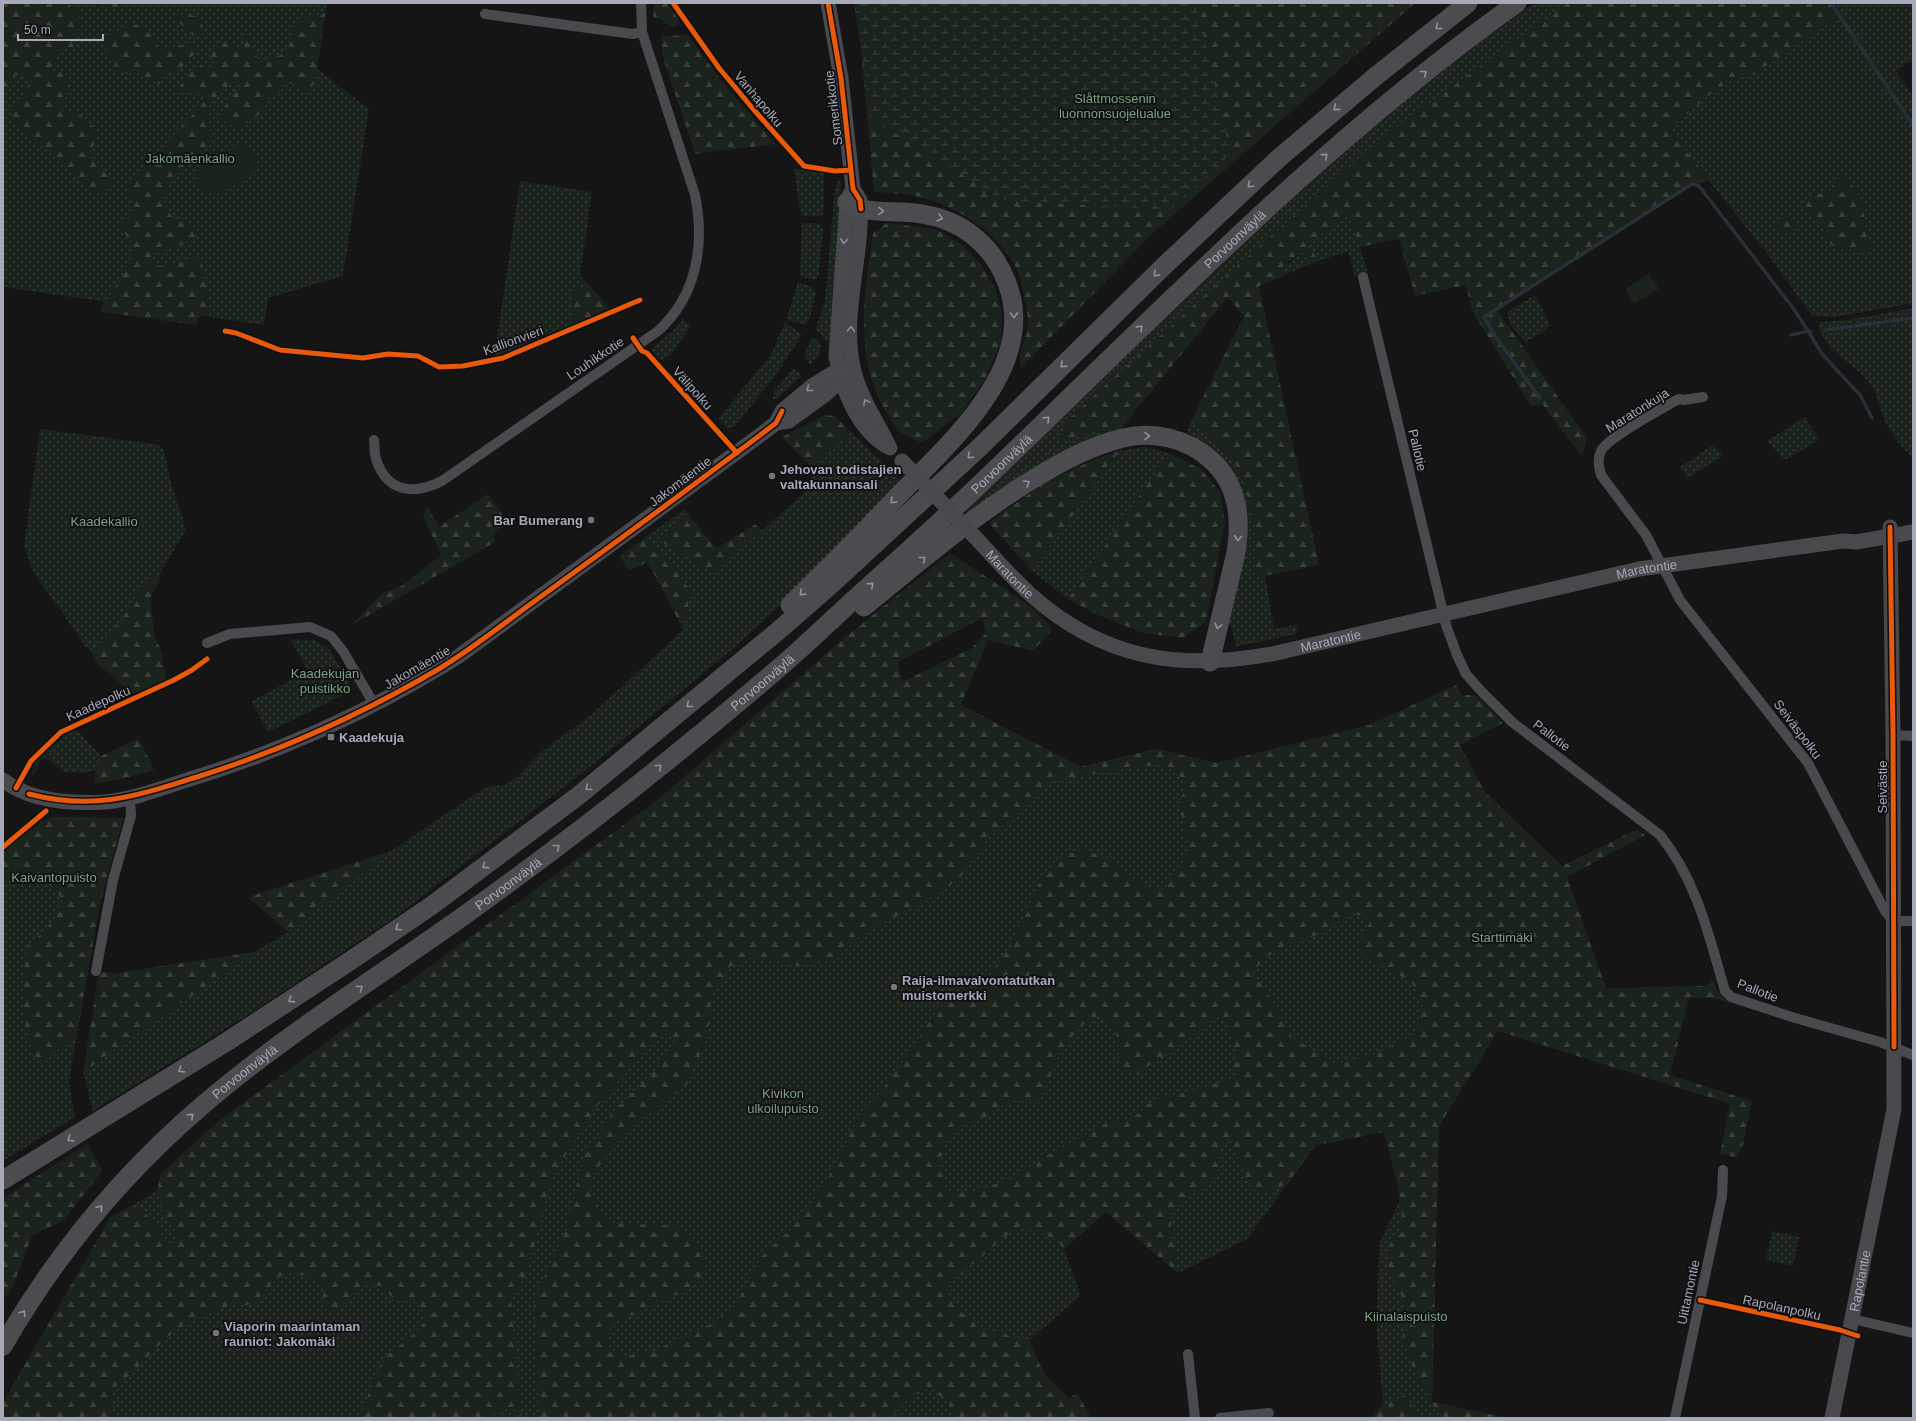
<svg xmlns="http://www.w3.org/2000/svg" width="1916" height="1421" font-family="Helvetica,sans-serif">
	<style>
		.green { fill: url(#green-dots); fill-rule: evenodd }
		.forest { fill: url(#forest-firs); fill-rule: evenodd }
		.wetland { fill: url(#wetland-marsh) }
		.pitch { fill: #1b231d }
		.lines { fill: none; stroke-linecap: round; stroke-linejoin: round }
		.stream { stroke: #272f38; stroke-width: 3.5 }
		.street { stroke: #494a4e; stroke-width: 10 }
		.secondary { stroke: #48484d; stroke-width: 15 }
		.highway { stroke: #4c4c50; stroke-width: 19 }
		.secondary-bridge { stroke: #48484d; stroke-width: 15 }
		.cycleway-casing { stroke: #100f11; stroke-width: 8 }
		.cycleway { stroke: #e8590c; stroke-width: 5 }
		.oneway { stroke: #8f929e }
		.oneway2 { stroke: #898c98 }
		.poi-dot { fill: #73757f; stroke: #100f11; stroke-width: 1.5 }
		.labels { text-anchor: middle; stroke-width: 3.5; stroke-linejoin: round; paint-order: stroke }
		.park-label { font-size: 13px; fill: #7aa481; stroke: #100f11 }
		.street-label { font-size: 13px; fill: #a5a9b8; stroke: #100f11 }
		.poi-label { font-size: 13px; font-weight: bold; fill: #a5a9b8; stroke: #100f11; text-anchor: start }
	</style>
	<defs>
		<pattern id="green-dots" width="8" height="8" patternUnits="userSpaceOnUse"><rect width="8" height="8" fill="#1b231d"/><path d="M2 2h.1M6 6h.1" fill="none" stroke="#39403c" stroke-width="1.8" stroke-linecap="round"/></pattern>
		<pattern id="forest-firs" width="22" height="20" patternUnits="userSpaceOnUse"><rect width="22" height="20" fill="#1b231d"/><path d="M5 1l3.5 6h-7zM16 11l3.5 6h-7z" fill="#39403c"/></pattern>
		<pattern id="wetland-marsh" width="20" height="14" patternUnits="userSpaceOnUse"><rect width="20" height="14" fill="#1b231d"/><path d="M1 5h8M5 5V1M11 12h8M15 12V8" fill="none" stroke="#39403c"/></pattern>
	</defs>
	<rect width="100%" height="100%" fill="#151515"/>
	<!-- green -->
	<path class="green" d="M3 3H327L317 69 369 109 343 276 268 298 264 325 3 287Z
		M1535 3H1568L1385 135 1226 276 1060 442 1123 426 1117 435 971 517 966 511C1046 434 1126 356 1206 280 1310 181 1416 84 1535 3Z
		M1837 3H1913V59L1896 71 1913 97V303L1835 317 1812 316 1772 260 1668 129 1713 92 1733 79 1755 73 1836 18ZM1834 182 1857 190 1863 207 1868 242 1861 252 1850 249 1837 250 1827 240 1812 195 1829 192Z
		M794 169 821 171 824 174V212L822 216H801Z
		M520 181 592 192 580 276 611 310 494 359Z
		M838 181H841L840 225 830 340 827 342 816 329 825 300 835 189Z
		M1347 212 1360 247 1368 275 1355 277 1348 252 1323 259 1263 284 1261 279 1289 263Z
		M802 223H818L823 229 819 274 817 279H809L800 275Z
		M798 282 812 287 816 292 810 318 806 325 786 320Z
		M1535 295 1550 325 1543 332 1526 342 1510 325 1507 312Z
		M1913 308V457C1901 447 1891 435 1885 421 1880 408 1878 395 1870 384 1855 361 1828 358 1818 325L1821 322 1847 320Z
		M684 319 690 327 670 356 661 360 651 351 652 348 672 332Z
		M785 322 802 335 775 376 736 425 728 429 718 419 772 353Z
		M816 338 822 345 818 356 810 365 804 354 811 339Z
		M793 369 799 372 801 377 776 399H773L774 391Z
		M1805 417 1819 440 1787 459 1783 458 1767 441Z
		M1191 421 1233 458 1245 487 1254 522V578L1265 576 1274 629 1297 625 1296 634 1239 646H1236L1232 628 1227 625 1238 568 1223 465 1187 431Z
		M40 429 155 444 161 447 164 451 171 483 186 530 163 568 150 598 154 635 161 651 166 679 135 695 98 664 90 650 86 647 32 570 24 545Z
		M852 433 903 482 814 574 729 652 595 763 398 915 251 1013 93 1111 83 1072 254 952 288 932 391 851 486 787 505 785 517 777 541 752 591 715 683 630 691 592C678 572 665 552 645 538L684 509 688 514 658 539 713 573 811 487 812 468Z
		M1714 444 1723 456 1687 478 1680 467Z
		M1144 447 1169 453 1068 599 1032 571 1119 451Z
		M290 639 315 640 329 649 349 681V692L268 732 252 701 308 671Z
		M768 704 961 705 1081 767 1156 749 1217 763 1369 725 1498 1030 1439 1126 1432 1402 1508 1418H1370L1383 1404 1377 1333 1379 1244 1401 1198 1384 1132 1316 1145 1247 1239 1178 1273 1106 1212 1064 1249 1081 1295 1029 1341 1044 1374 1069 1399 1077 1393 1091 1418H3V1402L110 1218 157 1191 161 1174 220 1120 659 799Z
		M75 728 109 765 86 773 64 772 42 754 60 736Z
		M54 817 123 818 99 908 69 1082 75 1117 3 1161V852L41 822Z
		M1772 1231 1799 1237 1793 1266 1766 1260Z"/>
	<!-- forest -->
	<path class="forest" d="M3 3H65L79 12 82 27 72 37 73 47 59 50 53 70 66 73 70 91 58 110 78 113 97 130 91 157 114 182 96 195 9 117 30 83 17 73 7 87H3Z
		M96 3H125L123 8 110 9Z
		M654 3H668L681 24 672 27 660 19 653 18Z
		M854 3H1415L1152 234 1021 368C1016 352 1028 339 1028 323 1028 315 1026 305 1024 296 1022 290 1022 284 1020 278 1006 235 953 202 910 195 899 193 886 193 874 192L859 26Z
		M1568 3H1837L1836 18 1755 73 1733 79 1713 92 1669 129 1709 180 1689 186 1497 310 1587 438 1582 456 1542 404 1531 406 1472 311 1466 285 1415 296 1399 239 1360 247 1347 212 1309 246 1319 261 1311 264 1302 251 1282 267 1285 275 1259 286 1319 565 1254 578V522L1245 487 1233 458 1191 421 1244 316 1228 297 1123 426 1060 442 1064 423 1226 276 1385 135Z
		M184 13 197 17 205 31 201 36 193 35 174 18Z
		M325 13 317 69C318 80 315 86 305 92L294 87 292 83 283 86 281 92 275 95 260 113 249 122 235 128 223 122 220 115 228 100 240 88 239 82 232 83 225 88 210 103C208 117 211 130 212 144L170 181 164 200 170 215 196 229 199 235C181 249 164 246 148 259 162 277 185 256 201 255L205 285 210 310 197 319V325L101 312C101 304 105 302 109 296 116 287 134 259 132 249 131 241 124 233 121 226L133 210 128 186 206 100 195 91H176L198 63 207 70 217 65 207 54 216 45 231 40 235 48 242 46 244 35 250 38 259 63 288 52 293 27 308 17Z
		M133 23C147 31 155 34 159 50L190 43 196 52 180 69 168 73 159 84 145 78 133 70 129 74 116 70 115 62 107 52 105 41 118 30Z
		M662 34 669 36 688 35 720 79 775 144 695 154 662 54Z
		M1842 176 1857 190 1863 207 1868 242 1874 253C1861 252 1850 249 1837 250L1827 240 1823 226 1807 214 1803 206 1812 195 1829 192 1834 182Z
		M1787 212 1798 228 1789 234H1780L1777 226Z
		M887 223 936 229 961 244 981 264 995 289 1002 314 1001 341 986 378 961 413 922 443C915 439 903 436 898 430 894 426 891 420 888 415 853 361 864 294 873 233Z
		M588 284 610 310 567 330C576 317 567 299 574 289H585Z
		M825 415 834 416 852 433 812 468 782 437Z
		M1119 451 1032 571 989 523 1041 485 1093 460Z
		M1169 453 1201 469 1220 492 1225 521 1206 622 1183 638 1143 633 1098 615 1068 599Z
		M488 494 508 522 493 535 495 542 350 626 383 593 403 585 441 555 423 516 427 506 439 527Z
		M688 514 714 546 719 547 756 524 762 531 713 573 658 540Z
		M645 538C665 552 678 572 691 592L683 630 648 562 629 570 619 556Z
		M950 553 1029 605 1053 629 1033 651 988 640 961 705 1081 767 1156 749 1217 763 1369 725 1456 685 1462 695H1475L1503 723 1460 745 1485 792 1562 866 1637 829 1645 835 1567 877 1606 988 1706 986 1712 980 1718 992 1728 1003 1715 998H1689L1670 1075 1752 1101 1743 1145 1735 1157 1720 1154 1730 1104 1498 1031 1439 1126 1432 1402 1508 1418H1441C1426 1392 1408 1366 1403 1336 1402 1326 1406 1314 1404 1305 1400 1288 1388 1275 1387 1257 1387 1242 1395 1241 1400 1230 1407 1214 1390 1150 1384 1132L1316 1145 1289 1181 1270 1192 1251 1189 1230 1141 1219 1146 1220 1167 1213 1182 1174 1206 1171 1225 1178 1273 1106 1212 1064 1249 1057 1240 1027 1228 1011 1232 945 1287C968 1331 985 1329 1029 1341L1044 1374 1069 1399 1077 1393 1091 1418H953L949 1404 932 1388C912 1395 904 1400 893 1418H524L539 1414 534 1299 566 1230 583 1159 614 1111 655 1070 678 1038 661 1033 597 1106 553 1175 526 1275 511 1300 521 1418H517L514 1407 479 1418H360L373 1381 382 1362 389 1354 420 1329 426 1319 423 1311 414 1300H395L381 1286 366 1285C353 1295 350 1306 334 1313L325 1310 322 1301 324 1292 319 1283 302 1275 285 1273 273 1283 253 1305H232L187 1323 166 1338 129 1376 119 1381 112 1396 113 1418H3V1402L110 1218 134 1205 145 1212 171 1247 180 1240 163 1213 157 1191 161 1174 220 1120 659 799 843 639ZM982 618 986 633 972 648 902 682 898 662ZM1161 764 1186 781 1180 806 1188 853 1164 890 1144 886 1106 858 1082 849 1057 859 1039 884 1010 947 988 977 963 988 939 1008 883 1089 860 1113 828 1179 796 1224 760 1258 736 1304 713 1323 652 1352 624 1356 611 1349 605 1339 617 1321 666 1300 699 1282 707 1264 693 1237 674 1226 615 1223 599 1210 588 1188 595 1173 612 1148 643 1119 687 1084 707 1039 713 992 731 966 753 957 799 966 835 960 863 934 931 898 959 879 987 840 1054 780ZM1353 913 1369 919V925L1362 935 1360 955 1391 970 1412 983 1422 1004 1417 1030 1404 1040 1381 1052 1347 1061 1332 1063 1291 1036 1278 1008 1252 972 1268 956 1325 931ZM1101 1015 1116 1029 1120 1069 1135 1075 1194 1035 1213 1017 1226 1019 1235 1049V1077L1193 1091 1164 1096 1148 1104 1133 1118 1104 1124 1059 1148 1010 1179 971 1192 947 1190 940 1168 944 1143 963 1125 988 1116 1011 1100 1039 1102 1061 1052 1079 1027Z
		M157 575 161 577 150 598 154 635 161 651 166 679 135 695 98 664 90 650C102 641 114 630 123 617 136 600 135 585 157 575Z
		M139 738 154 770 122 779 95 783V770L101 756Z
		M48 748 52 752 46 758 40 760 34 775 31 774 36 760Z
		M54 817 123 818 99 908 77 1034 48 1059 38 1061 31 1055 30 1040 26 1029 22 980 28 946 46 929 59 912 63 900 51 886 35 873 15 879H3V852L41 822Z
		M391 851 288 932 248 897Z
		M254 952 83 1072 99 972 116 973Z
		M87 1144 103 1170 63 1221 32 1235 14 1284 3 1300V1198Z
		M1407 1395 1417 1418H1370L1383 1404Z"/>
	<!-- wetland -->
	<path class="wetland" d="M854 3H1196L1231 154 1168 210 1004 200 872 119Z"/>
	<!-- pitch -->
	<path class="pitch" d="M239 144 247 145 254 152 258 164 253 175 220 194H208L201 190 195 178 200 167Z
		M1649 274 1659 289 1634 304 1625 289Z"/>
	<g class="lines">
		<!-- stream -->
		<path class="stream" d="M1831 3 1913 125
			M1825 330 1913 318
			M1791 335 1808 331 1822 354 1860 395 1872 418
			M1540 398 1498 340 1484 317 1692 184 1699 186 1793 308 1808 331 1811 332"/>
		<!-- street -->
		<path class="street" d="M485 14 633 34 642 32
			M1363 277 1446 625 1457 655 1466 674 1482 692 1512 722 1660 835C1697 881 1709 936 1725 991L1731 997 1795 1018 1880 1042 1913 1055
			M1703 397 1684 400 1679 399 1673 402C1657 412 1608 437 1601 451 1597 459 1599 467 1601 475L1646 535 1680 600 1808 763 1885 911 1893 921H1913
			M374 440C375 446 374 453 376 459 387 493 414 495 442 481L658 331C697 296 705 244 695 195L642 32 641 3
			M207 643 230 634 310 627 331 636 343 651 374 704
			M1893 735 1913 736
			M96 971 113 880 131 816 130 797
			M1852 1319 1913 1333
			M1188 1354 1195 1418
			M1220 1418 1269 1413
			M1675 1418 1722 1196 1723 1170"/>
		<!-- secondary -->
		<g class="secondary">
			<path d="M828 3 841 78 853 189 860 200C864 256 840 315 854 371 861 399 877 422 890 448"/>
			<path d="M850 194 847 202 836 356C842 389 856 427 886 446"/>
			<path d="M776 423 789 421 826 394 848 374"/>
			<path id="s1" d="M975 537C993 556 1010 576 1030 594 1102 659 1179 671 1272 654L1639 569 1843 541 1856 542 1913 532"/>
			<path d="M3 780C31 802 71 804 105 802 133 799 160 789 187 780 282 751 375 709 459 656L759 436 776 423 782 411 812 386 838 370 853 368"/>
			<path id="s2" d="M1832 1418 1894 1109 1893 735 1890 527"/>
		</g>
		<!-- highway -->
		<g class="highway">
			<path d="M790 605C827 569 864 532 900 494 951 442 1039 365 1007 283 1001 267 991 251 977 239 957 221 929 213 902 212 882 211 865 213 847 202"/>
			<path d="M864 607C919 562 974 515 1035 478 1063 461 1091 446 1123 438 1154 431 1187 438 1211 460 1239 485 1242 522 1235 557L1210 662"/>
			<path d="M3 1180 228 1041 347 963 431 906 578 796 778 631 834 582 980 447 1164 266 1279 158 1376 76 1468 3"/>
			<path id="s3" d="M3 1346C56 1254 123 1173 204 1104 287 1033 380 976 469 912 571 839 670 761 766 679 795 655 822 629 849 604 892 565 935 527 977 487 1152 320 1319 144 1517 3"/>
		</g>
		<!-- secondary-bridge -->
		<path class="secondary-bridge" d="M902 461 975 537"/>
		<!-- cycleway casing -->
		<g class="cycleway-casing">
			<path id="cycleway" d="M673 3 719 68 754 110 804 166 835 171 851 170
				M828 3 841 78 853 189 860 200 861 209
				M225 331 236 333 280 350 363 358 388 354 418 356 439 367 463 366 503 358 640 300
				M633 338 642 351 647 353 737 453
				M1890 527 1893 735 1894 1047
				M16 788 31 761 61 732 174 680 192 670 207 659
				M29 794C94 811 136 796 197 777 280 751 362 714 437 670 474 648 508 620 543 595 615 543 687 490 759 436L776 423 782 411
				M3 847 46 811
				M1700 1300 1840 1330 1858 1336"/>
		</g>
		<!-- cycleway -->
		<use href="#cycleway" class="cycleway"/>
	</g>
	<!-- one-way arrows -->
	<defs><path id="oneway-chevron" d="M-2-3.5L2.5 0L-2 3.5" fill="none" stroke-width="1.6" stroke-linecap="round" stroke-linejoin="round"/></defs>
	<g class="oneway">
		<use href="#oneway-chevron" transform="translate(1438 27) rotate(142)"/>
		<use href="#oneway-chevron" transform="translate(1424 73) rotate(-39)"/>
		<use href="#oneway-chevron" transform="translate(1336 108) rotate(140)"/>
		<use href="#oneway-chevron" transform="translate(1325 156) rotate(-40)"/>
		<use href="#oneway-chevron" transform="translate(1250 185) rotate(137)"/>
		<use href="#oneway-chevron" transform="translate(881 211) rotate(1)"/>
		<use href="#oneway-chevron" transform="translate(940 218) rotate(19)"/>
		<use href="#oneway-chevron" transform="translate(1156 274) rotate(136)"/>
		<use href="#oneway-chevron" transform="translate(1014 315) rotate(89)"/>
		<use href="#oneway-chevron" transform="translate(1140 328) rotate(-44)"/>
		<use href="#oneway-chevron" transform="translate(1063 365) rotate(136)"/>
		<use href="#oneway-chevron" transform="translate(1047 419) rotate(-44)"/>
		<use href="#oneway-chevron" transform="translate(1147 436) rotate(-1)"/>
		<use href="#oneway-chevron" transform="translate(970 456) rotate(137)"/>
		<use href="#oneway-chevron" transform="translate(1027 483) rotate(-31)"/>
		<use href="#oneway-chevron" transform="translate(893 501) rotate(134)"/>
		<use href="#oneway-chevron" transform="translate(1238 538) rotate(95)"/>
		<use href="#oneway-chevron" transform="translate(923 559) rotate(-39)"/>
		<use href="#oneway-chevron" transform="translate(871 585) rotate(-42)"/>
		<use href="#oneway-chevron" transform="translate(802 593) rotate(136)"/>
		<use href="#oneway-chevron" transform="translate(1218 626) rotate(105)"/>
		<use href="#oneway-chevron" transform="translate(689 705) rotate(141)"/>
		<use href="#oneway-chevron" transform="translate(659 767) rotate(-38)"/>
		<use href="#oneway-chevron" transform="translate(588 788) rotate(141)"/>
		<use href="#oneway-chevron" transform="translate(557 847) rotate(-38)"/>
		<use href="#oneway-chevron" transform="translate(485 866) rotate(144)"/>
		<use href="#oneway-chevron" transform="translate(398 928) rotate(146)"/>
		<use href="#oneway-chevron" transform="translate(360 988) rotate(-35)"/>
		<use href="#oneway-chevron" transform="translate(291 1000) rotate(147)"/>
		<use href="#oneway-chevron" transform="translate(181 1070) rotate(148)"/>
		<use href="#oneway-chevron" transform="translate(191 1116) rotate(-42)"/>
		<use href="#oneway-chevron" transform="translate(70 1139) rotate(148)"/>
		<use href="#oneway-chevron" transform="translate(100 1208) rotate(-49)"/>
		<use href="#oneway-chevron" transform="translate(23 1313) rotate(-57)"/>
	</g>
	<g class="oneway2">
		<use href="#oneway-chevron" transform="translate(844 241) rotate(95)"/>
		<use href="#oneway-chevron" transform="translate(851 329) rotate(-87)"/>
		<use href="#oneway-chevron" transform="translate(809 389) rotate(142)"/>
		<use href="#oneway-chevron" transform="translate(866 402) rotate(-118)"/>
	</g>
	<!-- markers -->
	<g class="poi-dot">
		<circle cx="772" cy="476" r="4"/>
		<circle cx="591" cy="520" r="4"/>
		<rect x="327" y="733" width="8" height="8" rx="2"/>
		<circle cx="894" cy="987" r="4"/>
		<circle cx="216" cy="1333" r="4"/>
	</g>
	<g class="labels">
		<!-- park labels -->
		<g class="park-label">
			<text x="1115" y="103">Slåttmossenin<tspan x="1115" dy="15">luonnonsuojelualue</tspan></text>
			<text x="190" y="163">Jakomäenkallio</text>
			<text x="104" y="526">Kaadekallio</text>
			<text x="325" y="678">Kaadekujan<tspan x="325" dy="15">puistikko</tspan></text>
			<text x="54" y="882">Kaivantopuisto</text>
			<text x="1502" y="942">Starttimäki</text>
			<text x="783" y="1098">Kivikon<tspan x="783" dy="15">ulkoilupuisto</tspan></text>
			<text x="1406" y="1321">Kiinalaispuisto</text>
		</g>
		<!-- street labels -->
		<g class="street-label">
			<text transform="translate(759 99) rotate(50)" y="5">Vanhapolku</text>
			<text transform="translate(833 108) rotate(-97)" y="5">Somerikkotie</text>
			<text dy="5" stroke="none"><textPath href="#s3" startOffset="1664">Porvoonväylä</textPath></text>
			<text transform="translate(513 340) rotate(-20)" y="5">Kallionvieri</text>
			<text transform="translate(595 358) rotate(-34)" y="5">Louhikkotie</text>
			<text transform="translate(693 388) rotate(48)" y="5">Välipolku</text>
			<text transform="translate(1637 410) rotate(-32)" y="5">Maratonkuja</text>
			<text transform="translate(1418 450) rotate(77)" y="5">Pallotie</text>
			<text dy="5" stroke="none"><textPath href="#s3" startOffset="1340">Porvoonväylä</textPath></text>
			<text transform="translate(680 481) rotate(-37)" y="5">Jakomäentie</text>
			<text dy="5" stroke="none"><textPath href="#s1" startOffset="723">Maratontie</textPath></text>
			<text dy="5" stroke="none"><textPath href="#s1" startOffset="51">Maratontie</textPath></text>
			<text dy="5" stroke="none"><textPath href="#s1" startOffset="399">Maratontie</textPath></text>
			<text transform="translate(417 667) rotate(-30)" y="5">Jakomäentie</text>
			<text dy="5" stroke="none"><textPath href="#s3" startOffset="1016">Porvoonväylä</textPath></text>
			<text transform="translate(98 703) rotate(-24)" y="5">Kaadepolku</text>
			<text transform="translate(1798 729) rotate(53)" y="5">Seiväspolku</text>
			<text transform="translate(1552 735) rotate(37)" y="5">Pallotie</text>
			<text transform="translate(1882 787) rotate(-90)" y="5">Seivästie</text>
			<text dy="5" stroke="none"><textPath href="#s3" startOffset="692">Porvoonväylä</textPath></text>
			<text transform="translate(1758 990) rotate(21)" y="5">Pallotie</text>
			<text dy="5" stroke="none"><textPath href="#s3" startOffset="368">Porvoonväylä</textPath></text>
			<text dy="5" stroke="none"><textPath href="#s2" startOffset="140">Rapolantie</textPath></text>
			<text transform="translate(1688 1292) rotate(-78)" y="5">Uittamontie</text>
			<text transform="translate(1782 1307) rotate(12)" y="5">Rapolanpolku</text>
		</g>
		<!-- poi labels -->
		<g class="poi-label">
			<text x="780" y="474">Jehovan todistajien<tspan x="780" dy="15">valtakunnansali</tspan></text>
			<text x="583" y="525" text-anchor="end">Bar Bumerang</text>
			<text x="339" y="742">Kaadekuja</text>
			<text x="902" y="985">Raija-ilmavalvontatutkan<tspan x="902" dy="15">muistomerkki</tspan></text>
			<text x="224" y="1331">Viaporin maarintaman<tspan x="224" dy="15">rauniot: Jakomäki</tspan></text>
		</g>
	</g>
	<!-- border -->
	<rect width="1916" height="1421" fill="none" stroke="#a5a9b8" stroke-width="8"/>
	<!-- scale -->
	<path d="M18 34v6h85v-6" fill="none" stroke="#a5a9b8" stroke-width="2"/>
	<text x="24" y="34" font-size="12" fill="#a5a9b8" stroke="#100f11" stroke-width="3" paint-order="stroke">50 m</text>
</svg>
